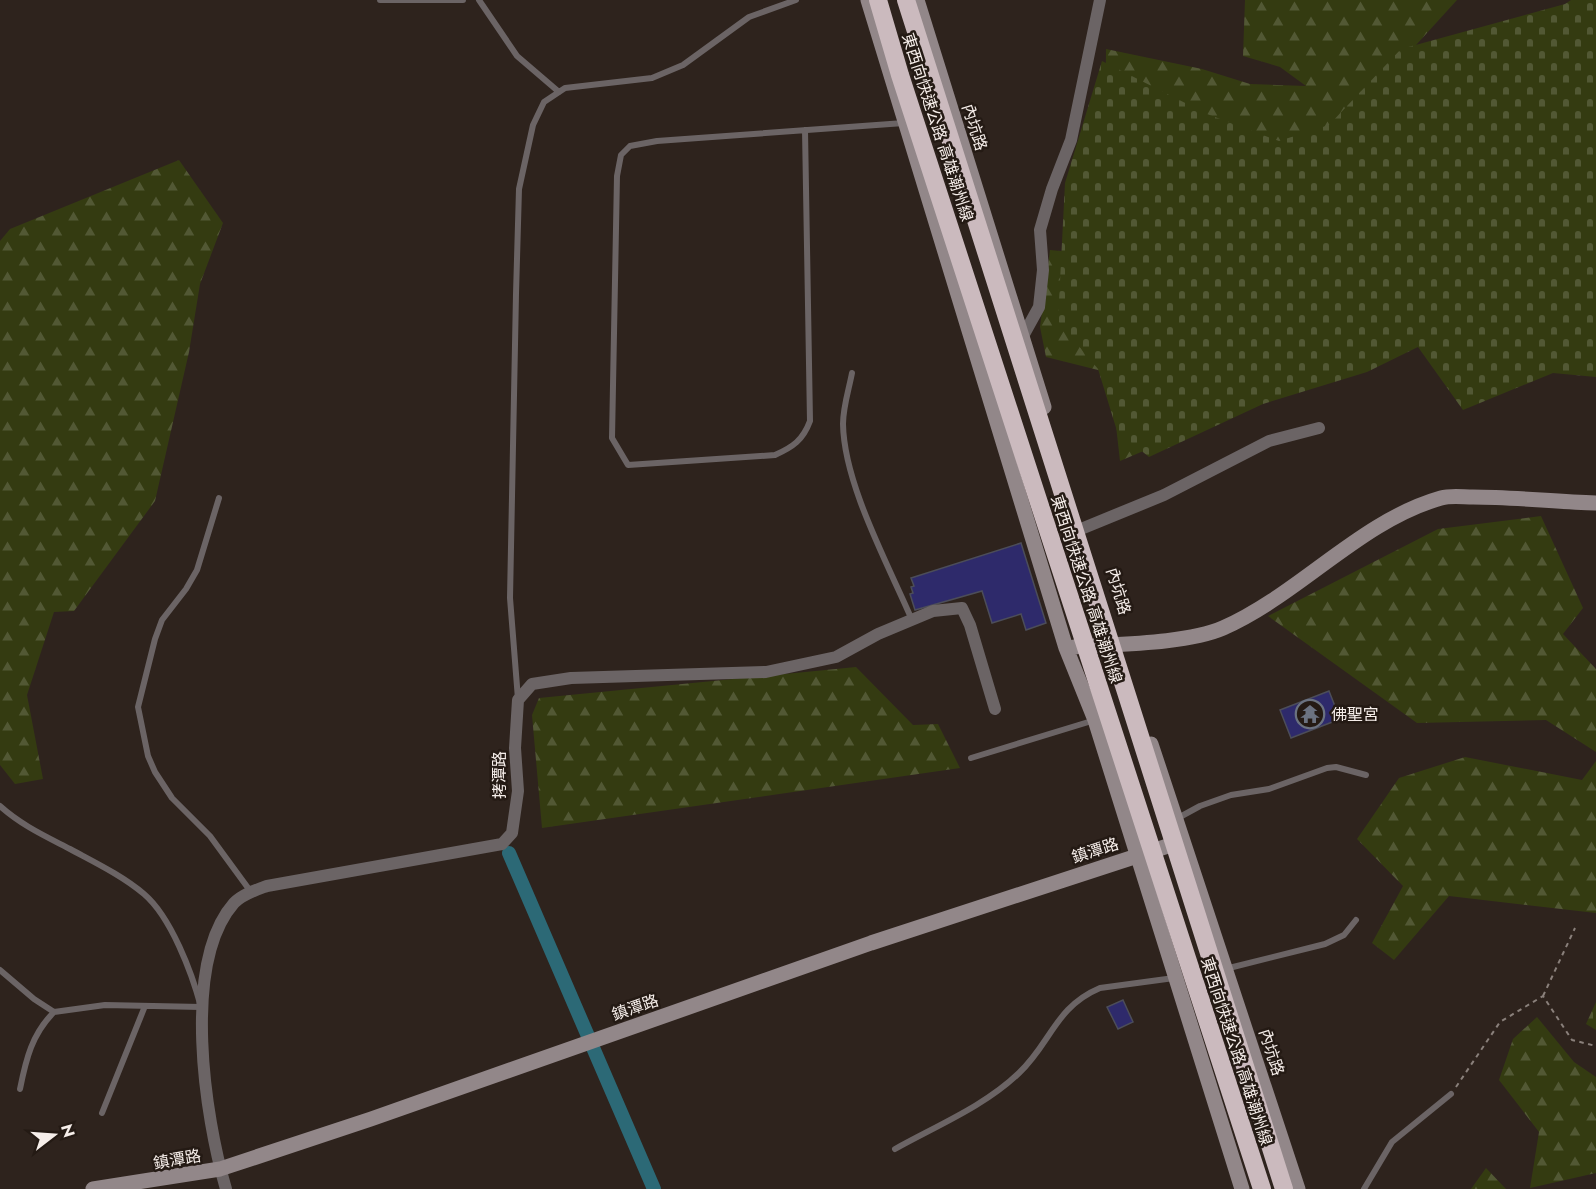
<svg xmlns="http://www.w3.org/2000/svg" width="1596" height="1189" font-family="Jost,'Noto Sans TC',sans-serif">
	<style>
		.forest { fill: url(#forest-firs) }
		.cemetery { fill: url(#cemetery-stones) }
		.lines { fill: none; stroke-linecap: round; stroke-linejoin: round }
		.canal { stroke: #2c6976; stroke-width: 14 }
		.building { fill: #2e2a6b; stroke: #4c4d59; stroke-width: 1.5 }
		.path { stroke: #8a807b; stroke-width: 2; stroke-dasharray: 4.5 4.5; stroke-linecap: butt }
		.lane { stroke: #6b6465; stroke-width: 6 }
		.street { stroke: #6b6465; stroke-width: 12 }
		.secondary { stroke: #928789; stroke-width: 15 }
		.highway-bridge { stroke: #cbbabe; stroke-width: 18 }
		.labels { text-anchor: middle; stroke-width: 5; stroke-linejoin: round; paint-order: stroke }
		.street-label { font-size: 16px; fill: #f6eeea; stroke: #241a14 }
		.poi-label { font-size: 16px; fill: #f6eeea; stroke: #241a14; text-anchor: start }
	</style>
	<defs>
		<pattern id="forest-firs" width="22" height="20" patternUnits="userSpaceOnUse" patternTransform="scale(1.5)"><rect width="22" height="20" fill="#343b11"/><path d="M5 1l3.5 6h-7zM16 11l3.5 6h-7z" fill="#525834"/></pattern>
		<pattern id="cemetery-stones" width="16" height="16" patternUnits="userSpaceOnUse" patternTransform="scale(1.5)"><rect width="16" height="16" fill="#343b11"/><path d="M2 7V4a2 2 0 0 1 4 0v3zM10 15v-3a2 2 0 0 1 4 0v3z" fill="#525834"/></pattern>
	</defs>
	<rect width="100%" height="100%" fill="#2e231d"/>
	<!-- forest -->
	<path class="forest" d="M1245 0H1457L1305 167 1383 349 1120 461 1110 373 1046 357 1040 327 1050 250 1104 255 1106 49 1202 69 1250 84 1306 86 1280 67 1243 56Z
		M179 160 223 223 200 284 189 352 155 501 74 611 54 612 27 695 43 779 15 784 0 765V241L10 229Z
		M1541 516 1583 608 1563 634 1596 669V752L1546 720 1417 723 1268 616 1438 529Z
		M856 667 913 725 938 724 960 768 542 828 532 715 539 698Z
		M1465 757 1582 780 1596 761V913L1449 896 1394 960 1372 943 1403 886 1357 839 1399 778Z
		M1537 1017 1574 1062 1596 1077V1173L1530 1188 1539 1132 1499 1080 1513 1039Z
		M1486 1168 1506 1189H1471Z"/>
	<!-- cemetery -->
	<path class="cemetery" d="M1571 0H1596V377L1553 373 1463 410 1418 347 1367 372 1263 404 1149 457 1117 431 1098 369 1058 321 1065 183 1102 61 1207 114 1279 141 1329 125 1401 49 1565 4Z
		M1596 1002V1030L1586 1024Z"/>
	<g class="lines">
		<!-- canal -->
		<path class="canal" d="M509 853 654 1189"/>
	</g>
	<!-- building -->
	<path class="building" d="M1021 543 1046 623 1026 630 1021 614 992 623 982 591 915 610 910 594 913 593 911 587 914 586 911 578Z
		M1329 691 1340 719 1291 738 1280 710Z
		M1123 1000 1133 1022 1118 1029 1107 1007Z"/>
	<g class="lines">
		<!-- path -->
		<path class="path" d="M1543 996 1575 928
			M1456 1087 1500 1022 1543 996 1572 1040 1596 1046"/>
		<!-- lane -->
		<path class="lane" d="M380 0H463
			M479 0 517 56 559 92
			M805 130 810 421C803 440 793 447 775 455L628 465 612 438 617 176 621 155 630 146 657 141 904 123
			M852 373C849 389 843 407 843 424 844 484 888 564 912 620
			M219 498 197 570 186 589 162 620 155 639 138 707 148 756 155 772 172 798 210 836 251 892
			M518 699 510 598 516 294 519 189 533 125 544 102 565 88 652 78 683 65 749 17 796 0
			M971 758 1095 720
			M0 806C21 825 45 836 70 849 94 862 123 876 144 894 171 917 192 973 201 1007L105 1005 54 1012 34 999 0 970
			M1178 818 1200 806 1231 795 1269 789 1327 768 1336 767 1366 775
			M1225 969 1325 944 1344 935 1356 920
			M20 1089C26 1059 32 1034 54 1012
			M102 1113 145 1006
			M895 1149C936 1126 985 1106 1019 1073 1051 1043 1055 1007 1100 988L1174 978
			M1364 1189 1392 1142 1451 1094"/>
		<!-- street -->
		<path class="street" d="M1023 336 1039 307 1043 270 1040 230 1052 189 1071 140 1100 0
			M1081 529 1164 495 1269 441 1319 428
			M226 1189C205 1118 181 963 234 903 243 894 256 890 267 886L502 844 512 833 518 791 515 748 518 700 532 684 571 678 766 672 836 657 878 634 933 611 962 608 970 625 995 709"/>
		<!-- secondary -->
		<path class="secondary" d="M868 0 1066 648 1095 720 1242 1189
			M917 0 1044 407
			M1074 647C1115 644 1186 644 1223 628 1300 594 1360 521 1441 498 1451 495 1463 497 1473 497 1514 497 1555 502 1596 503
			M1151 744 1298 1189
			M93 1189 220 1169 371 1119 871 943 1183 841"/>
		<!-- highway-bridge -->
		<path class="highway-bridge" d="M878 0 900 75 1262 1189
			M906 0 1284 1189"/>
	</g>
	<!-- icons -->
	<defs>
		<g id="temple-ring" transform="scale(1.5)"><circle r="9.5" fill="#241a14" stroke="#6b7280" stroke-width="1.5"/><path d="M0-6L5-2H3V0L6.5 2.5H4V6H1.5V3h-3V6H-4V2.5H-6.5L-3 0V-2H-5Z" fill="#6b7280"/></g>
	</defs>
	<g fill-rule="evenodd">
		<use href="#temple-ring" x="1310" y="714"/>
	</g>
	<g class="labels">
		<!-- street labels -->
		<g class="street-label">
			<text transform="translate(938 127) rotate(72)" y="6">東西向快速公路 高雄潮州線</text>
			<text transform="translate(975 127) rotate(72)" y="6">內坑路</text>
			<text transform="translate(1087 589) rotate(72)" y="6">東西向快速公路 高雄潮州線</text>
			<text transform="translate(1119 591) rotate(73)" y="6">內坑路</text>
			<text transform="translate(499 775) rotate(-90)" y="6">拷潭路</text>
			<text transform="translate(1095 850) rotate(-18)" y="6">鎮潭路</text>
			<text transform="translate(635 1007) rotate(-19)" y="6">鎮潭路</text>
			<text transform="translate(1237 1051) rotate(72)" y="6">東西向快速公路 高雄潮州線</text>
			<text transform="translate(1272 1052) rotate(72)" y="6">內坑路</text>
			<text transform="translate(177 1159) rotate(-10)" y="6">鎮潭路</text>
		</g>
		<!-- poi labels -->
		<g class="poi-label">
			<text x="1331" y="720">佛聖宮</text>
		</g>
	</g>
	<!-- north arrow -->
	<g transform="translate(54 1135) rotate(73)" stroke="#241a14" stroke-width="4.5" paint-order="stroke">
	<path d="M0-4.5L10 22L0 15L-10 22Z" fill="#f6eeea"/>
	<text y="-9" font-size="16" font-weight="bold" text-anchor="middle" fill="#f6eeea">N</text>
	</g>
</svg>
